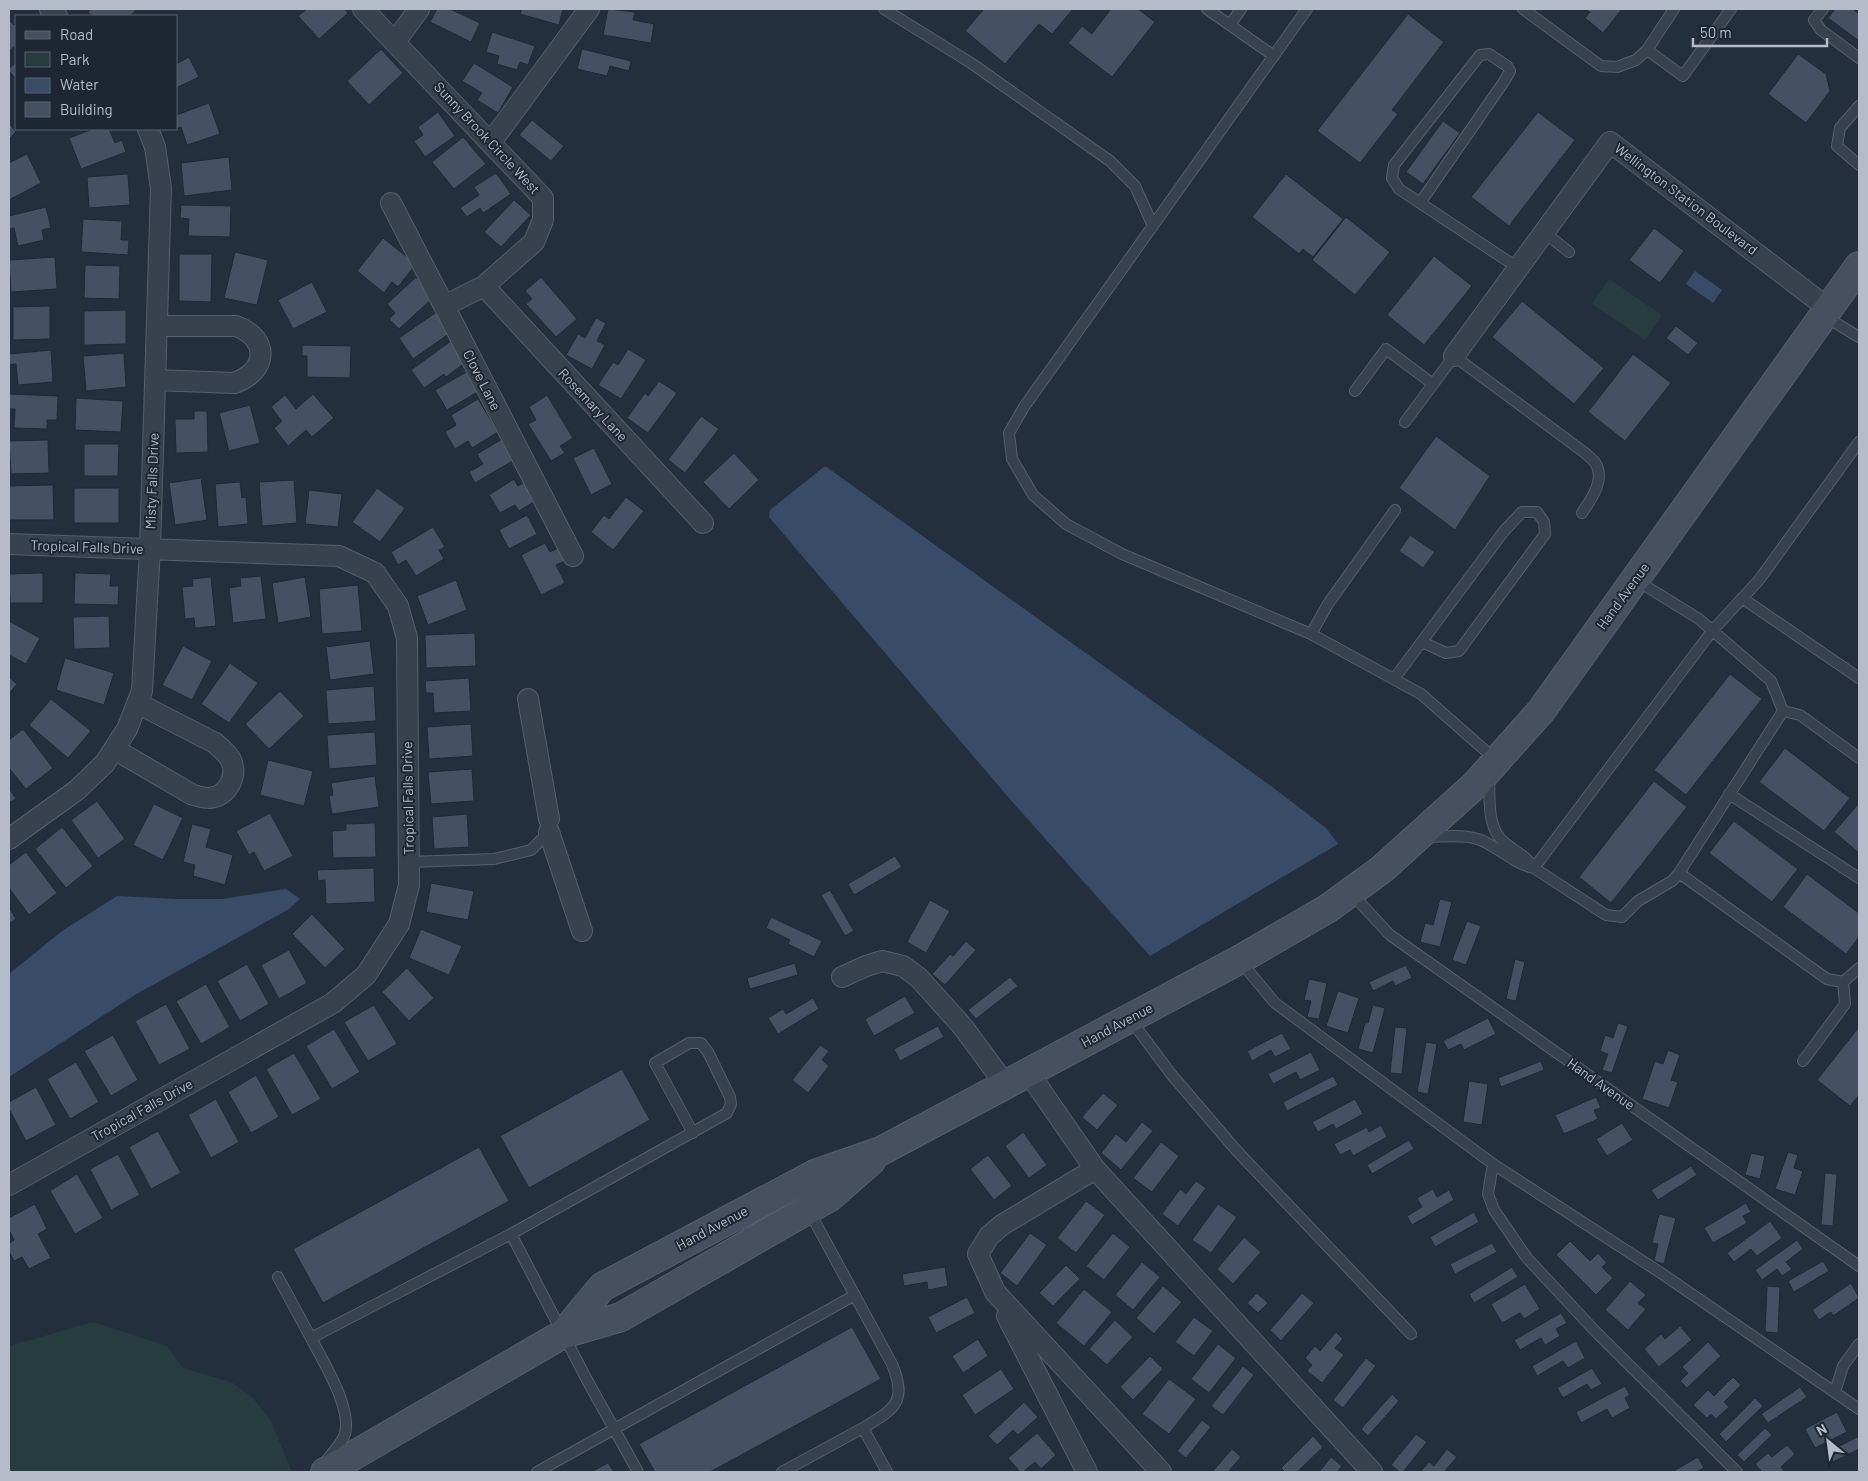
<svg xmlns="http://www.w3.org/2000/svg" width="1868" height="1481" font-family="Barlow,sans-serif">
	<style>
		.green { fill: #263c3f }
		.water { fill: #394c67 }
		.building { fill: #455162; stroke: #1f2835 }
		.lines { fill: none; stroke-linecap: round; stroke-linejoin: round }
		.lane-casing { stroke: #565f6c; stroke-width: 12 }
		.street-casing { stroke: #565f6c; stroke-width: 22 }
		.secondary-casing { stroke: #565f6c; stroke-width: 30 }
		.lane { stroke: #38414e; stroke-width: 10 }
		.street { stroke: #38414e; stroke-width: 20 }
		.secondary { stroke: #465061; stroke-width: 28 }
		.labels { text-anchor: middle; stroke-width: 4; stroke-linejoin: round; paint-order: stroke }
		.street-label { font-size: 14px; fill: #b4bcc9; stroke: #1d2633 }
	</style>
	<rect width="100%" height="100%" fill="#242f3e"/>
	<!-- green -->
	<path class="green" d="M1609 279 1662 315 1645 340 1592 304Z
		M93 1322 167 1346 183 1368 233 1383 253 1398 271 1421 292 1472H9V1346Z"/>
	<!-- water -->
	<path class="water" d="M1695 271 1722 290 1713 303 1686 284Z
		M825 466 1271 786 1326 828 1338 844 1150 956 1015 805 769 517 770 510Z
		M286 889 300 899 289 909 133 996 9 1077V974L62 931 117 896 175 899H222Z"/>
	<!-- building -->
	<path class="building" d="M91 9H137L130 16H92L88 12Z
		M307 9H345L348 13 319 39 298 16Z
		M437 9H450L480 23 471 42 430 22Z
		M522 9H563L559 25 520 14Z
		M608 9 635 12 633 20 654 24 651 43 603 35Z
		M984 9H1073L1052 34 1039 24 1005 64 965 31Z
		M1111 9H1138L1155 22 1112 77 1068 43 1082 26 1092 34Z
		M1585 9H1622L1603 33 1585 18 1590 12Z
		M1835 9H1853L1859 14V41L1828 18Z
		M1408 14 1444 42 1392 110 1398 114 1360 163 1317 131Z
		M9 20 14 25 16 23V45L9 51Z
		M492 32 535 46 528 65 520 62 517 70 497 64 499 56 486 52Z
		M381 49 403 73 369 105 347 81Z
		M582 49 631 61 629 71 610 66 607 76 577 69Z
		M1798 54 1826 74 1830 91 1806 123 1768 94Z
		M189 57 199 77 176 88V64Z
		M16 62V79L9 71V69Z
		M474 63 513 87 498 113 477 100 482 93 462 81Z
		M209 103 220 134 187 145 181 127 173 130 176 129V115Z
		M438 112 455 136 425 157 414 141 423 135 418 127Z
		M1538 112 1575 140 1509 226 1471 197Z
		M532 120 564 146 551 161 519 135Z
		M1443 121 1460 133 1423 184 1406 172Z
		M9 123 16 132 9 139Z
		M93 129H109L115 143 122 140 126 152 81 169 69 138Z
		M463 137 486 164 454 189 432 162Z
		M27 154 41 183 9 200V163Z
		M229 157 232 190 184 196 181 163Z
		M496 173 511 194 483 213 480 208 467 217 460 208 479 195 474 187Z
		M128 174 130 205 89 208 87 177Z
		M1286 174 1343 219 1313 257 1303 249 1299 254 1252 217Z
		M514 200 531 215 501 247 484 232Z
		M181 205 231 206 230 237 188 236 189 219 180 218Z
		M46 207 51 228 42 230 44 240 18 246 14 228 9 229V216Z
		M1346 217 1390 252 1355 295 1312 260Z
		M83 219 122 221 121 240H129L128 255 81 252Z
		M1654 228 1684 251 1660 283 1629 260Z
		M383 238 416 264 398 287 392 282 384 293 357 271Z
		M235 252 268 260 257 305 224 298Z
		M179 254H212L211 302 179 301Z
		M1434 256 1472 286 1424 345 1387 315Z
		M55 257 57 289 11 292 9 260Z
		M85 265 120 266 119 299 84 298Z
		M416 277 434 297 399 329 389 319 395 313 387 304Z
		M541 277 577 319 556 337 526 304 532 299 525 291Z
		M312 282 327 312 293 329 278 300Z
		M1522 301 1604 368 1574 404 1492 337Z
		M50 306V339L13 340V307Z
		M126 310V344L84 345V311Z
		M438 311 453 331 413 359 399 338Z
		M596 318 606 323 597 341 605 345 592 369 566 355 578 334 585 338Z
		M1676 326 1698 343 1688 355 1666 338Z
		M451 341 466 362 446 377 444 374 424 388 411 370Z
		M302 345 351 346 350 378 307 377V356H302Z
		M628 349 646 360 621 399 598 385 613 362 618 365Z
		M51 350 53 382 18 385 16 364 9 365V354Z
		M124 353 126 387 86 391 83 356Z
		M1633 354 1671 383 1625 441 1588 412Z
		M470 370 481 390 447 410 435 390Z
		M659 381 677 393 648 433 627 418 645 393 648 396Z
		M9 394 58 396 57 420H47V429L14 428 15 409H9Z
		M313 394 334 418 312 437 306 430 288 446 274 428 282 421 271 407 285 395 296 409Z
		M547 395 573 438 560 446 565 453 551 461 528 424 536 420 529 407Z
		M76 398 123 401 121 432 75 430Z
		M478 399 498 432 472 448 468 441 455 449 445 432 456 425 451 415Z
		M250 405 260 443 229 451 219 413Z
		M194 411H207L208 452 176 453 175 419H194Z
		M701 416 719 429 685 473 668 460Z
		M1436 436 1490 476 1455 530 1399 488Z
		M504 438 516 459 475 483 469 472 483 464 477 454Z
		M48 440 49 473 11 474 9 441Z
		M84 444H119L118 476H84Z
		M594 448 612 484 591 495 573 458Z
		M734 453 759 480 729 509 703 482Z
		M201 478 207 520 175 525 169 483Z
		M514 479 518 486 526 481 537 500 519 511 515 505 500 513 489 495Z
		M294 480 297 523 262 526 259 482Z
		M240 482 242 498 246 497 248 524 218 527 215 484Z
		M53 485 54 520H9V486Z
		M74 488H119V523H74Z
		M377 488 405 508 380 542 352 522Z
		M309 490 342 494 338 527 305 524Z
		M626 497 644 511 613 550 591 532 604 515 609 519Z
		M527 515 537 534 509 549 499 530Z
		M433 527 445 547 439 550 444 559 416 576 406 560 398 565 391 552Z
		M1410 535 1435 552 1423 568 1399 551Z
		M545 543 550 552 558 548 565 561 556 565 565 583 541 595 521 555Z
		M43 573V603H10L9 574Z
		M75 573 111 574 110 586H119L118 605 74 604Z
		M261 576 266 619 233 623 229 588 241 586 240 578Z
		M211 577 216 626 195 628 194 618 185 619 182 587 193 586 192 579Z
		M305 577 311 617 278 623 272 583Z
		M456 580 467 610 428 625 417 596Z
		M358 585 362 631 322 634 319 589Z
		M109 616 110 648 74 649 73 617Z
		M9 621 40 638 26 664 9 655Z
		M475 633 476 666 426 668 425 635Z
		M370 641 374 674 330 680 326 647Z
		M183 646 212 661 192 700 162 685Z
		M65 658 114 673 104 705 56 690Z
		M230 663 258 683 229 723 201 704Z
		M1730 674 1762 699 1686 795 1654 770Z
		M9 677 17 684 9 694Z
		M469 678 471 711 434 713 433 693H426L425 681Z
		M374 686 376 721 328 724 326 690Z
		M280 691 304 716 269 749 245 724Z
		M51 699 91 731 68 758 29 725Z
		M471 724 473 756 429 759 427 727Z
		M23 729 53 768 26 789 9 768V740Z
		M375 732 377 765 329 769 327 735Z
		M1785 748 1850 798 1824 831 1759 782Z
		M268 760 313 771 304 806 260 795Z
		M472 769 474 801 431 804 428 772Z
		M375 776 379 807 332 814 329 796 333 795 331 783Z
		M1654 781 1687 807 1611 903 1579 877Z
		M9 788 16 799 9 803Z
		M97 801 125 839 98 858 71 820Z
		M1859 803V853L1834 832Z
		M154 804 183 818 163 860 133 845Z
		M270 813 293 856 264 871 254 852 249 855 236 831Z
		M467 814 469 847 434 849 432 817Z
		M1734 821 1798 869 1772 902 1709 853Z
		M375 823 376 857 333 858 332 831 346 830V824Z
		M192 824 211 829 206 847 233 855 225 885 193 876 195 865 183 862Z
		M62 827 93 866 66 888 35 849Z
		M26 852 57 893 29 915 9 888V865Z
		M895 856 902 867 854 895 848 884Z
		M374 868 375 902 326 904 325 880 318 881 317 870Z
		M1807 874 1859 913V937L1846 954 1783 907Z
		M431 883 474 891 468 920 426 912Z
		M830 890 854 931 845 936 821 895Z
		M1440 899 1452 902 1440 947 1420 942 1425 923 1433 925Z
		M930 900 950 911 926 953 907 942Z
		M9 907 16 919 9 924Z
		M312 914 345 949 325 968 292 934Z
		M771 917 822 941 814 957 788 944 790 940 766 928Z
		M1467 921 1481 926 1466 965 1452 960Z
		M421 929 462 946 449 975 409 958Z
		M966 941 976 950 945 985 932 974 950 954 953 956Z
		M289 950 307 983 279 999 261 965Z
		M1515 959 1525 962 1516 1001 1506 999Z
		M795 963 798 975 750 989 747 978Z
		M247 964 269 1004 240 1021 217 981Z
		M1406 965 1412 978 1395 986 1393 981 1373 991 1369 982Z
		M407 968 434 998 409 1021 382 992Z
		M1010 977 1018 986 976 1019 968 1010Z
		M1309 979 1327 983 1319 1019 1307 1017 1311 1001 1304 1000Z
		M206 984 230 1027 201 1044 176 1001Z
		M1338 991 1359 998 1348 1033 1326 1026Z
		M905 996 915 1013 874 1036 865 1019Z
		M813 998 819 1009 778 1034 768 1018 783 1009 786 1014Z
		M166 1004 190 1049 159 1065 135 1021Z
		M374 1005 397 1044 368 1061 344 1022Z
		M1373 1005 1385 1008 1373 1053 1358 1049 1365 1023H1368Z
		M1488 1018 1496 1034 1464 1050 1461 1044 1448 1050 1443 1041Z
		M1618 1023 1628 1026 1612 1073 1602 1070 1608 1054 1600 1051 1605 1035 1613 1038Z
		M938 1026 944 1037 900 1061 894 1049Z
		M1395 1027 1407 1028 1402 1074 1390 1073Z
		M1859 1027V1095L1850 1106 1817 1080Z
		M334 1029 360 1072 332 1089 306 1046Z
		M1282 1033 1291 1049 1275 1057 1271 1050 1252 1061 1247 1051Z
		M113 1035 138 1080 111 1096 84 1051Z
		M1426 1042 1437 1044 1428 1094 1417 1092Z
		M820 1045 829 1051 822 1060 829 1066 808 1093 792 1080Z
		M1668 1050 1680 1055 1671 1080 1678 1082 1669 1108 1642 1099 1655 1061 1663 1064Z
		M1311 1052 1320 1070 1300 1080 1296 1072 1273 1084 1268 1074Z
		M294 1053 321 1099 292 1115 266 1069Z
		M1541 1061 1544 1070 1501 1087 1498 1078Z
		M76 1062 99 1102 70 1119 47 1079Z
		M622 1069 650 1120 529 1188 500 1136Z
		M256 1075 279 1117 251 1133 228 1092Z
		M1333 1076 1338 1085 1287 1111 1283 1102Z
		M1469 1081 1488 1084 1482 1125 1463 1122Z
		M36 1087 56 1125 26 1141 9 1109V1102Z
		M1103 1093 1118 1105 1097 1130 1082 1117Z
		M1596 1097 1601 1108 1594 1110 1598 1119 1564 1134 1555 1115Z
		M216 1099 239 1142 211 1158 188 1115Z
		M1355 1099 1363 1114 1336 1129 1333 1124 1318 1132 1312 1122Z
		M1142 1122 1153 1131 1121 1170 1101 1153 1116 1134 1126 1142Z
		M1622 1123 1633 1140 1607 1156 1596 1139Z
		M1381 1125 1387 1137 1353 1156 1350 1150 1340 1155 1334 1144 1367 1127 1369 1132Z
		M158 1131 181 1173 151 1189 129 1147Z
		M1023 1132 1047 1165 1029 1178 1005 1146Z
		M1409 1140 1414 1149 1372 1174 1367 1165Z
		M1161 1142 1179 1156 1152 1192 1133 1178Z
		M479 1147 509 1201 323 1303 293 1249Z
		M1788 1152 1798 1155 1794 1168 1803 1171 1795 1195 1775 1189Z
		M1751 1153 1765 1156 1760 1179 1745 1175Z
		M118 1154 140 1195 111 1210 90 1169Z
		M988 1155 1012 1186 994 1200 970 1169Z
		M1691 1166 1697 1175 1658 1200 1651 1190Z
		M1825 1173 1837 1174 1833 1226 1821 1225Z
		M77 1174 103 1218 75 1234 50 1191Z
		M1196 1181 1206 1188 1178 1226 1162 1214 1180 1189 1186 1194Z
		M1433 1189 1437 1197 1449 1190 1454 1200 1412 1225 1407 1216 1422 1207 1417 1198Z
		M1086 1201 1105 1215 1076 1253 1057 1238Z
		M1746 1203 1751 1212 1743 1216 1747 1223 1713 1243 1704 1228Z
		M35 1204 47 1229 38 1234 51 1258 29 1269 22 1257 14 1261 9 1252V1243L14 1240 9 1230V1218Z
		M1218 1204 1237 1217 1211 1253 1192 1240Z
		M1474 1212 1479 1222 1435 1247 1430 1237Z
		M1659 1214 1676 1218 1664 1264 1654 1261 1658 1244 1652 1243Z
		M1770 1221 1782 1238 1757 1256 1751 1249 1734 1262 1727 1253Z
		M1030 1233 1047 1245 1017 1286 1000 1273Z
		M1113 1233 1130 1247 1104 1280 1086 1266Z
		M1244 1237 1261 1252 1233 1284 1217 1269Z
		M1797 1240 1803 1249 1786 1262 1792 1269 1782 1276 1777 1269 1762 1280 1755 1270Z
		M1570 1241 1590 1261 1598 1253 1607 1263 1602 1267 1613 1278 1596 1295 1556 1255Z
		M1492 1243 1497 1252 1455 1274 1450 1264Z
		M1823 1261 1829 1271 1794 1292 1788 1281Z
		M1142 1262 1160 1277 1133 1310 1115 1295Z
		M1066 1265 1080 1279 1053 1306 1039 1293Z
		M945 1267 948 1286 928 1290 927 1282 904 1286 902 1274Z
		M1512 1267 1518 1277 1474 1303 1469 1294Z
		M1630 1281 1646 1295 1638 1303 1646 1309 1628 1330 1605 1310Z
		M1851 1283 1859 1298 1833 1316 1831 1312 1819 1320 1812 1310Z
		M1525 1284 1540 1309 1524 1319 1520 1313 1502 1323 1491 1304Z
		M1163 1286 1182 1302 1154 1334 1136 1318Z
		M1767 1286 1780 1287 1778 1333 1765 1332Z
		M1084 1289 1112 1312 1084 1346 1056 1323Z
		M1257 1293 1268 1303 1258 1313 1247 1303Z
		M1302 1293 1314 1303 1281 1341 1270 1330Z
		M967 1297 975 1313 936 1333 928 1317Z
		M1561 1313 1567 1323 1556 1329 1560 1336 1545 1345 1541 1338 1520 1350 1514 1340Z
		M1194 1317 1213 1331 1194 1356 1175 1342Z
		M1115 1320 1133 1337 1107 1365 1089 1349Z
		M1680 1326 1692 1340 1659 1367 1644 1349 1661 1334 1665 1339Z
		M852 1327 881 1379 710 1472H655L639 1444Z
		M1336 1332 1343 1339 1335 1348 1344 1355 1322 1383 1307 1371 1312 1365 1305 1358 1315 1346 1320 1351Z
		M978 1339 988 1356 963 1373 952 1356Z
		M1576 1341 1585 1358 1568 1368 1563 1361 1537 1376 1532 1366Z
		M1708 1342 1721 1356 1687 1388 1680 1381 1688 1373 1682 1367Z
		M1218 1344 1236 1358 1209 1393 1191 1379Z
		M1150 1356 1163 1369 1133 1400 1120 1387Z
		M1366 1358 1376 1366 1343 1408 1333 1400Z
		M1243 1366 1254 1375 1223 1415 1211 1406Z
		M1592 1368 1602 1384 1591 1390 1587 1384 1563 1398 1557 1388Z
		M1001 1369 1014 1389 975 1415 962 1395Z
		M1733 1377 1741 1385 1724 1402 1729 1407 1716 1419 1711 1414 1707 1418 1693 1405 1708 1390 1714 1396Z
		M1169 1379 1196 1399 1169 1434 1142 1414Z
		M1625 1386 1630 1395 1625 1398 1630 1408 1612 1418 1607 1409 1581 1423 1576 1412Z
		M1800 1387 1807 1397 1768 1423 1761 1414Z
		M1392 1394 1399 1401 1368 1436 1361 1429Z
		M1755 1398 1763 1406 1726 1442 1719 1434Z
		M1024 1402 1038 1417 1018 1435 1013 1430 997 1445 988 1436Z
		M1837 1412 1847 1432 1815 1448 1805 1429Z
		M1202 1420 1211 1427 1186 1458 1177 1451Z
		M1765 1428 1772 1435 1744 1462 1737 1455Z
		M1037 1433 1056 1455 1041 1469 1035 1462 1023 1472H1020L1008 1458Z
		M1416 1434 1427 1442 1403 1472H1400L1391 1465Z
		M1313 1436 1323 1447 1297 1472H1285L1281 1468Z
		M1859 1436V1449L1833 1462 1828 1452Z
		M1787 1445 1795 1454 1781 1467 1785 1472H1762L1755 1464 1768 1453 1772 1457Z
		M1232 1449 1241 1457 1228 1472H1212Z
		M1447 1449 1457 1457 1444 1472H1420L1429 1462 1434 1466Z
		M1331 1457 1342 1466 1337 1472H1319Z
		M1698 1457 1704 1468 1696 1472H1672Z
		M608 1463 614 1472H591Z"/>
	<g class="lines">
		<!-- lane casing -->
		<g class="lane-casing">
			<path id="lane" d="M884 9 971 63 1110 161 1135 186 1153 226
				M1207 9 1274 56
				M1307 9 1024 407 1009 433 1012 459 1033 495 1066 524 1122 554 1311 634 1421 694 1496 760
				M1523 9 1601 66 1617 67 1636 60 1647 50 1674 9
				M1823 9 1814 20 1821 30 1859 58
				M1230 25 1241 9
				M1647 50 1683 76 1731 9
				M1859 106 1840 128 1837 146 1859 165
				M1420 203 1505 80 1510 71 1507 66 1489 54 1480 55 1394 165 1392 178 1399 189 1518 268
				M1545 233 1569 252
				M1824 316 1859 337
				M1355 391 1386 349 1433 384
				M1405 422 1454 356 1585 453C1588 456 1594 460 1596 464 1605 481 1591 499 1582 513
				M1859 442 1759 580 1712 631 1534 868 1606 915 1622 917 1638 901 1672 881 1679 873 1827 979 1843 982 1859 968
				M1636 580 1699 619 1771 681 1783 711 1800 715 1859 758
				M1742 598 1859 678
				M1311 634 1328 604 1395 510
				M1394 679 1504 531 1522 512H1537L1544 522 1545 534 1459 651 1446 653 1422 642
				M1729 794 1859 878
				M1426 837C1442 837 1462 834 1478 839 1498 846 1513 864 1534 868 1524 852 1509 850 1499 837 1487 821 1490 794 1489 776
				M409 862 494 859 531 850 549 832V829
				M1679 873 1783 711
				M1351 893 1390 935 1859 1266
				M1240 961 1275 1003 1493 1164 1661 1273 1859 1409
				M1130 1019 1171 1074 1236 1150 1411 1334
				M1803 1061 1845 1004 1843 982
				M1493 1164 1488 1194 1494 1210 1527 1258 1595 1331 1737 1472
				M808 1209 892 1364C908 1403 894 1409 863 1428
				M278 1277 311 1338 511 1234
				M311 1338C323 1362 352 1407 345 1434 342 1443 333 1452 327 1460
				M1835 1392 1843 1366 1859 1344
				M537 1472 855 1295
				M638 1472 587 1380 511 1234 727 1113 731 1104 730 1097 708 1052 701 1043H689L655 1063 693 1133
				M782 1472 863 1428 887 1472"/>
		</g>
		<!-- street casing -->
		<g class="street-casing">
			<path id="street" d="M50 9 57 16
				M363 9 543 198V220L534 242 484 286 444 306
				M395 42 419 9
				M491 142 589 9
				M391 203 573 556
				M484 286 703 523
				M1454 356 1610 142 1829 309
				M155 380 234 383C267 372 271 339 236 326H157
				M9 544 339 556 375 573 398 606 407 638 409 885 399 924 366 975 333 1003 9 1185
				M528 699 549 819
				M114 749 193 795C198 796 204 798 209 798 227 797 238 777 231 760 227 753 221 748 215 743L137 703
				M549 832 582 931
				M9 839 77 790 105 763 127 729 142 691 150 548 161 188 155 147 148 129
				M842 977 866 966 882 961 903 966 919 978 963 1027 1005 1084
				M1028 1072 1095 1169 1372 1472
				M1095 1169 1002 1225 989 1236 978 1254 995 1292 1161 1472
				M1007 1316 1087 1472"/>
		</g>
		<!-- secondary casing -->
		<g class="secondary-casing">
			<path id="secondary" d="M563 1334 602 1287 815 1174 881 1151 1239 960 1327 909 1381 870 1475 785 1541 711 1859 266
				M325 1472 563 1334 621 1317 830 1197 871 1161"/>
		</g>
		<!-- lane -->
		<use href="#lane" class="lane"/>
		<!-- street -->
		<use href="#street" class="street"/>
		<!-- secondary -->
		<use href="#secondary" class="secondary"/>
	</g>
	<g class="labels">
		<!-- street labels -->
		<g class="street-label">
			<text transform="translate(487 138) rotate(47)" y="5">Sunny Brook Circle West</text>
			<text transform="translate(1686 199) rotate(37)" y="5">Wellington Station Boulevard</text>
			<text transform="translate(482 380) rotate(63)" y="5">Clove Lane</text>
			<text transform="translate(593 405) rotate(47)" y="5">Rosemary Lane</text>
			<text transform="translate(152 481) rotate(-88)" y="5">Misty Falls Drive</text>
			<text transform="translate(87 547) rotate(2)" y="5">Tropical Falls Drive</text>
			<text transform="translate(1623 596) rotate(-54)" y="5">Hand Avenue</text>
			<text transform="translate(408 798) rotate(-91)" y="5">Tropical Falls Drive</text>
			<text transform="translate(1117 1025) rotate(-28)" y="5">Hand Avenue</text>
			<text transform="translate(1601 1084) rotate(35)" y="5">Hand Avenue</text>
			<text transform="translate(142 1110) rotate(-29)" y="5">Tropical Falls Drive</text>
			<text transform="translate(712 1228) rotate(-28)" y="5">Hand Avenue</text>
		</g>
	</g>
	<!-- border -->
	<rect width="1868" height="1481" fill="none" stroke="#b4bcc9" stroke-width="20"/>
	<!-- legend -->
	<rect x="15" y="15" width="162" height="115" fill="#1d2633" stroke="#59626f"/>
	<rect x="25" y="31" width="25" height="8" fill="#465061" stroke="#59626f"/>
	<text x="60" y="40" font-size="15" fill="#b4bcc9">Road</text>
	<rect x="25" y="52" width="25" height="15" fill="#263c3f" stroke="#59626f"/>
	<text x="60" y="65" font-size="15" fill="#b4bcc9">Park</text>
	<rect x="25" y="78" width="25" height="15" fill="#394c67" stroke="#59626f"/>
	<text x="60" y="90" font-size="15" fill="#b4bcc9">Water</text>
	<rect x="25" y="102" width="25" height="15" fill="#455162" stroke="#59626f"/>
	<text x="60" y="115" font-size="15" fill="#b4bcc9">Building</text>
	<!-- north arrow -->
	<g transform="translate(1828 1441) rotate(331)" stroke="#1d2633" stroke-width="4" paint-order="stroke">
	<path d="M0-4L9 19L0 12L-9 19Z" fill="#b4bcc9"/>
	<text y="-8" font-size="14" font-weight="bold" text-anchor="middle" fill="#b4bcc9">N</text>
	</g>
	<!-- scale -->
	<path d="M1693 38v8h134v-8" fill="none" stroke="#b4bcc9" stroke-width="2.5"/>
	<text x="1700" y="38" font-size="15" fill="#b4bcc9" stroke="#1d2633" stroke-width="4" paint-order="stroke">50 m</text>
</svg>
